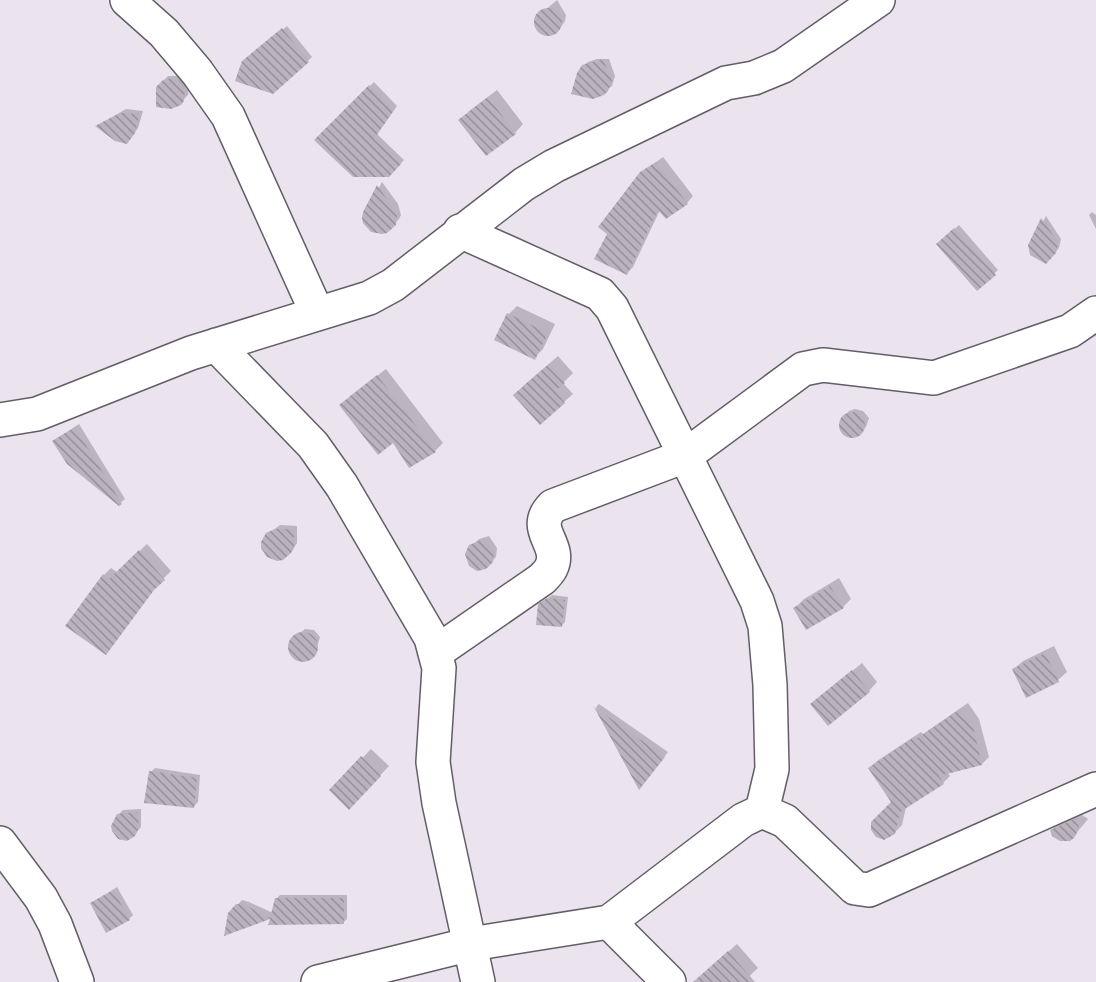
<svg xmlns="http://www.w3.org/2000/svg" width="1096" height="982" font-family="'DejaVu Sans',sans-serif">
	<style>
		.shadow { fill: #0003 }
		.building { fill: url(#building-back-hatch) }
		.lines { fill: none; stroke-linecap: round; stroke-linejoin: round }
		.street-casing { stroke: #645d66; stroke-width: 36 }
		.street { stroke: #fff; stroke-width: 33 }
	</style>
	<defs>
		<pattern id="building-back-hatch" width="6" height="6" patternUnits="userSpaceOnUse" patternTransform="scale(1.5)"><rect width="6" height="6" fill="#bab2bd"/><path d="M-1 5l2 2M0 0l6 6M5-1l2 2" fill="none" stroke="#97919a"/></pattern>
	</defs>
	<rect width="100%" height="100%" fill="#ebe3ee"/>
	<!-- shadow -->
	<path class="shadow" d="M557 0 566 15 565 21 556 34 548 35 540 32 536 25 537 17Z
		M287 26 312 57 273 93 243 62Z
		M597 59H609L615 76 612 86 607 90 583 66 588 62Z
		M168 76H181L189 85 188 95 176 107 158 87Z
		M374 82 397 106 377 134 404 160 389 176 316 140Z
		M497 90 523 124 515 133 468 112Z
		M126 109 143 111 138 128 131 138 97 126Z
		M663 157 693 196 687 203 660 210 633 267 627 273 641 173Z
		M382 182 398 204 401 215 399 219 387 232 365 213Z
		M1092 212 1096 215V229L1089 215Z
		M1046 216 1061 239 1059 248 1046 262 1030 245Z
		M959 225 998 270 978 289 938 244Z
		M517 306 555 324 543 349 534 358 509 314Z
		M558 356 573 373 563 383 573 394 540 423 523 386Z
		M386 369 443 443 435 451 409 466 393 440 349 397Z
		M855 409 863 411 869 418 866 427 852 437 845 435 841 428 842 420 849 411Z
		M79 424 125 499 119 504 54 441Z
		M280 525 297 526V543L291 552 268 534Z
		M489 536 497 548 496 557 485 568H474L466 558 467 550 479 539Z
		M147 544 171 571 159 583 105 653 104 575 111 568 117 572Z
		M839 578 851 599 843 607 795 608 804 599Z
		M552 595 568 597 565 622 561 626 544 601Z
		M305 629 314 630 320 637 315 653 304 660 296 657 290 646 294 638Z
		M1054 646 1067 672 1058 680 1014 669 1023 661Z
		M862 663 877 682 869 691 812 704Z
		M968 703 979 719 989 757 982 764 948 773 950 776 943 783 906 807 902 825 894 833 893 802 870 768 877 761 921 732 923 734Z
		M599 704 668 752 640 788 596 707Z
		M371 749 389 766 349 808 331 790Z
		M155 768 200 775 198 802 194 806 151 772Z
		M141 809V827L131 838 118 815 123 810Z
		M1082 815 1088 819 1073 837 1052 830 1055 827Z
		M117 887 133 915 129 919 92 904Z
		M280 895H347V919L343 923 272 917 225 934 229 914 242 900 249 902 273 913 276 899Z
		M737 944 758 968 743 982H706L710 968Z"/>
	<!-- building -->
	<path class="building" d="M534 22a14 14 0 1 1 28 0a14 14 0 1 1-28 0Z
		M282 28 309 62 273 94 235 81 242 61Z
		M603 59 612 81 608 91 604 95 593 99 571 94 577 73 582 65Z
		M172 78 180 81 185 87 184 101 181 105 171 109 156 107V87L163 80Z
		M369 85 394 110 374 139 401 164 389 177H353L314 140Z
		M488 97 516 134 486 156 458 120Z
		M120 113 140 114 135 133 127 144 115 141 95 126Z
		M656 162 688 204 666 219 658 210 627 275 594 259 607 234 598 227 640 172Z
		M377 185 397 214 396 225 387 233 382 234 371 232 363 223 362 218 363 212Z
		M1041 218 1056 239 1058 244 1056 253 1046 264 1030 255 1028 245Z
		M954 228 996 275 977 291 936 244Z
		M507 313 548 333 535 360 494 340Z
		M549 364 565 383 555 391 565 403 540 425 513 395Z
		M377 375 436 452 409 468 393 443 378 455 339 405Z
		M839 425a13 13 0 1 1 26 0a13 13 0 1 1-26 0Z
		M75 427 122 504 119 506 67 464 52 441Z
		M275 529H294V548L291 553 283 560 277 561 267 557 261 548V542L266 533Z
		M484 539 494 552 493 562 486 569 477 571 469 566 465 554 469 545Z
		M139 550 165 580 154 590 106 655 65 626 103 574 109 579Z
		M830 586 844 608 806 630 793 608Z
		M547 598 565 600 562 627 536 625 538 604Z
		M288 647a15 15 0 1 1 30 0a15 15 0 1 1-30 0Z
		M1045 653 1059 682 1026 698 1012 669Z
		M852 670 870 692 828 726 810 704Z
		M594 707 665 757 639 790Z
		M960 709 973 727 982 765 939 776 944 784 900 812 895 834 884 840 876 837 871 830V822L891 802 868 768 914 737 915 740Z
		M361 756 381 776 349 810 329 790Z
		M149 771 197 778 194 808 144 803Z
		M137 812 139 828 135 836 127 841 118 839 112 831 111 826 117 814Z
		M1077 818 1079 829 1074 838 1070 841H1060L1052 836 1050 830Z
		M113 890 130 920 106 933 90 903Z
		M275 898H344V924L268 925 270 919 224 936 228 913 236 904 245 905 270 918Z
		M728 951 755 982H693Z"/>
	<g class="lines">
		<!-- street casing -->
		<g class="street-casing">
			<path id="street" d="M127 0 164 33 197 72 228 116 317 313
				M460 231 600 294 612 308 757 601 765 626 770 685 772 769 762 811
				M216 345 313 445 342 486 431 638 439 668 433 762 439 803 478 982
				M0 420 37 414 191 353 369 298 393 285 524 184 554 166 726 83 754 78 783 66 878 0
				M435 653 542 579C545 576 549 572 551 568 563 544 529 530 553 506L685 456 803 369 823 365 934 378 1070 331 1096 313
				M0 843 41 898 55 924 77 982
				M609 922 669 982
				M318 982 471 944 609 922 743 820 762 811 785 821 855 888 869 890 1096 789"/>
		</g>
		<!-- street -->
		<use href="#street" class="street"/>
	</g>
</svg>
